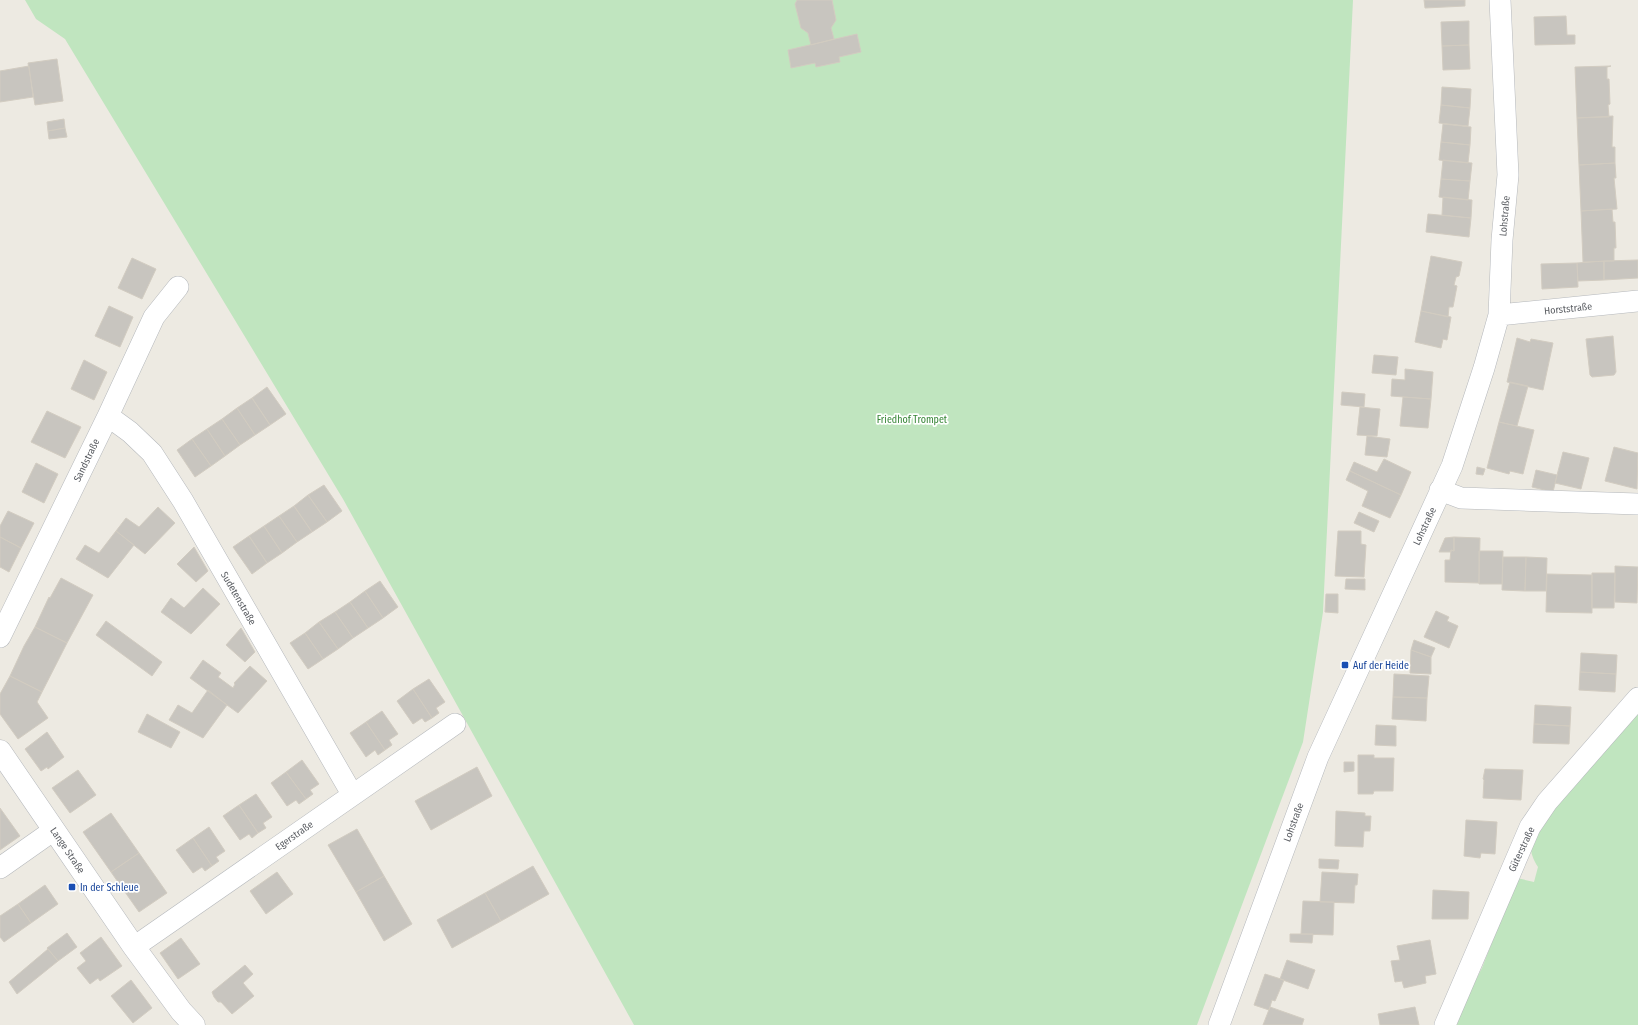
<svg xmlns="http://www.w3.org/2000/svg" width="1638" height="1025" font-family="'Fira Sans Condensed',sans-serif">
	<style>
		.green { fill: #c0e5bf }
		.building { fill: #c8c5bf; stroke: #d2ccc1 }
		.lines { fill: none; stroke-linecap: round; stroke-linejoin: round }
		.minor-casing { stroke: #b5b8bc; stroke-width: 22 }
		.tertiary-casing { stroke: #b5b8bc; stroke-width: 23 }
		.minor { stroke: #fff; stroke-width: 21 }
		.tertiary { stroke: #fff; stroke-width: 22 }
		.transit-dot { fill: #1a4fb4; stroke: #fff; stroke-width: 1.5 }
		.labels { text-anchor: middle; stroke-width: 3.5; stroke-linejoin: round; paint-order: stroke }
		.street-label { font-size: 10px; fill: #5b5e63; stroke: #fff }
		.park-label { font-size: 10px; fill: #378637; stroke: #fff }
		.transit-label { font-size: 10px; fill: #164399; stroke: #fff; text-anchor: start }
	</style>
	<rect width="100%" height="100%" fill="#edeae2"/>
	<!-- green -->
	<path class="green" d="M25 0H1353L1323 612 1303 742 1197 1025H634L343 499 65 39 36 19Z
		M1638 709V1025H1457L1462 1007 1482 968 1517 878 1534 882 1538 867C1527 849 1531 845 1537 827Z"/>
	<!-- building -->
	<path class="building" d="M797 0H832L836 20 831 28 834 39 811 45 808 33 801 28 795 4Z
		M1424 0H1465V6L1425 8Z
		M1566 16 1567 35H1575V44L1535 45 1534 17Z
		M1469 21V45L1442 46 1441 22Z
		M857 34 861 52 839 57 840 62 816 67 815 63 791 68 788 50Z
		M1469 45 1470 69 1443 70 1442 46Z
		M57 59 63 101 35 105 28 63Z
		M29 66 33 97 0 102V71Z
		M1611 66 1607 67V79H1609L1610 104 1608 105 1609 117 1577 118 1575 67Z
		M1442 87 1471 89 1470 108 1441 105Z
		M1441 105 1470 108 1468 126 1439 123Z
		M1613 116 1612 147H1615V163L1579 165 1577 118Z
		M64 119 65 128 48 131 47 122Z
		M1443 124 1471 127 1470 145 1441 142Z
		M65 128 67 137 49 139 48 131Z
		M1441 142 1470 145 1468 163 1439 160Z
		M1443 160 1472 163 1470 181 1441 179Z
		M1615 163 1616 178H1614L1617 209 1581 211 1579 165Z
		M1441 179 1470 181 1468 200 1439 197Z
		M1443 197 1472 200 1471 218 1442 215Z
		M1612 209 1613 222H1615L1616 248H1614V261L1583 262 1581 211Z
		M1428 214 1471 218 1469 237 1426 232Z
		M1431 256 1462 262 1459 276 1456 277 1454 285 1457 286 1453 307H1449L1448 317 1421 311Z
		M132 258 156 269 142 299 118 288Z
		M1638 260V278L1604 280V261Z
		M1604 261V280L1578 281 1577 263Z
		M1577 263 1578 287 1542 289 1541 264Z
		M109 306 133 317 120 347 95 336Z
		M1421 311 1451 317 1447 340 1443 339 1441 348 1415 342Z
		M1613 336 1616 372 1614 375 1592 377 1590 375 1586 339Z
		M1517 338 1530 342 1531 339 1553 343 1543 390 1507 382Z
		M1374 355 1398 357 1396 375 1372 373Z
		M84 360 107 372 94 400 71 389Z
		M1405 369 1433 372 1431 399 1391 396 1392 379 1405 380Z
		M1510 382 1528 386 1517 426 1499 422Z
		M267 387 286 414 270 425 252 398Z
		M1342 392 1365 394 1364 407 1341 405Z
		M1403 397 1431 399 1428 428 1400 426Z
		M252 398 270 425 255 435 237 408Z
		M1360 407 1380 409 1377 436 1357 435Z
		M237 408 255 435 240 445 222 419Z
		M47 411 81 427 65 458 31 442Z
		M222 419 240 445 225 456 207 429Z
		M1499 422 1534 430 1523 474 1510 471 1509 474 1487 468Z
		M207 429 225 456 211 466 192 439Z
		M1367 436 1390 439 1387 457 1365 455Z
		M192 439 211 466 195 477 177 450Z
		M1614 447 1638 453 1637 489 1605 481Z
		M1563 452 1589 458 1581 489 1555 483Z
		M1384 459 1411 472 1401 495 1350 471 1354 462 1377 472Z
		M36 463 58 474 44 503 22 492Z
		M1477 467 1485 469 1483 475 1476 474Z
		M1536 470 1557 475 1553 492 1532 487Z
		M1350 471 1401 495 1390 518 1362 506 1368 491 1346 480Z
		M324 485 342 511 327 522 308 495Z
		M308 495 327 522 312 532 294 506Z
		M294 506 312 532 297 542 279 516Z
		M158 507 175 523 145 554 116 531 126 518 139 527Z
		M8 511 34 523 21 548 0 537V526Z
		M1359 512 1379 521 1374 532 1354 523Z
		M279 516 297 542 282 553 264 526Z
		M264 526 282 553 267 563 249 536Z
		M116 531 134 545 108 578 76 559 85 545 99 553Z
		M1338 531H1361V544L1366 545 1364 577 1335 576Z
		M249 536 267 563 252 574 233 547Z
		M0 537 21 548 9 572 0 567Z
		M1454 537 1480 538 1479 583 1445 582V560H1450L1451 550 1454 551Z
		M1454 537V551L1451 550V552H1439L1445 538Z
		M194 547 208 571 196 582 177 564Z
		M1479 551H1503L1502 584H1479Z
		M1503 557H1526L1525 591 1502 590Z
		M1526 557 1547 558 1546 591H1525Z
		M1615 566 1638 567 1637 603 1615 602Z
		M1592 573H1615L1614 608H1592Z
		M1547 574 1592 575V613L1546 612Z
		M61 578 93 595 67 643 35 627 49 597 50 598Z
		M1346 579H1365V590L1345 589Z
		M380 581 398 607 383 618 365 591Z
		M203 588 220 604 191 634 161 612 171 598 184 608Z
		M365 591 383 618 368 628 350 602Z
		M1326 594H1338V613L1325 612Z
		M350 602 368 628 353 638 335 612Z
		M1436 611 1449 617 1447 621 1458 626 1449 648 1424 637Z
		M335 612 353 638 338 649 319 622Z
		M106 621 162 662 152 676 96 635Z
		M319 622 338 649 323 659 305 633Z
		M35 627 67 643 42 692 10 676 24 646Z
		M241 628 255 652 245 662 226 645Z
		M305 633 323 659 308 669 290 643Z
		M1414 640 1435 648 1431 657 1411 650Z
		M1411 650 1431 657V674L1410 673Z
		M1581 653 1617 655 1616 674 1580 672Z
		M203 660 221 673 218 677 233 688 235 684 234 683 250 666 267 681 238 713 190 678Z
		M1580 672 1616 674 1615 692 1579 690Z
		M1394 674 1429 676 1427 698 1393 697Z
		M10 676 42 692 37 702 48 718 18 739 0 714V694Z
		M429 679 445 702 436 708 439 713 432 718 413 689Z
		M413 689 432 718 425 722 422 718 413 724 397 701Z
		M208 690 227 705 203 738 169 720 178 705 192 713Z
		M1393 697 1427 698 1426 721 1392 719Z
		M1535 705 1571 707 1570 726 1534 724Z
		M382 711 398 734 389 740 392 745 385 750 366 722Z
		M147 714 180 732 171 748 138 732Z
		M366 722 385 750 378 755 375 750 366 757 350 733Z
		M1534 724 1570 726 1569 744 1533 743Z
		M1376 725 1396 726V746L1375 745Z
		M47 732 64 757 48 769 47 767 41 771 25 749Z
		M1358 755H1374V758H1394L1393 791H1374L1373 794H1358Z
		M302 760 319 784 310 790 313 794 306 799 286 772Z
		M1344 762H1354V771L1344 772Z
		M477 767 492 796 431 830 415 801Z
		M1485 769 1523 770 1521 800 1483 798 1484 780 1483 779Z
		M78 770 96 795 70 813 52 788Z
		M286 772 306 799 299 804 296 800 287 806 271 783Z
		M256 794 272 817 263 823 266 828 258 833 239 805Z
		M239 805 258 833 252 838 249 834 240 840 223 816Z
		M0 808 20 836 0 850Z
		M1336 811 1365 813V816H1371L1370 831H1364L1363 847 1335 846Z
		M111 813 139 853 111 872 83 832Z
		M1466 820 1497 822 1495 854 1481 853 1480 858 1464 856Z
		M209 827 225 851 216 857 219 861 212 866 193 838Z
		M357 829 384 876 356 892 328 845Z
		M193 838 212 866 205 871 202 867 193 873 176 850Z
		M139 853 167 893 139 912 111 872Z
		M1319 859 1339 860 1338 869 1319 868Z
		M533 866 549 894 501 921 485 893Z
		M277 872 293 894 266 914 250 891Z
		M1322 872 1358 874 1357 885H1355L1354 903 1320 902Z
		M384 876 412 924 384 941 356 892Z
		M45 885 58 904 31 923 18 904Z
		M1433 890 1469 892 1468 919H1432Z
		M485 893 501 921 452 948 437 920Z
		M1303 901 1334 902 1333 935 1301 934Z
		M18 904 31 923 4 942 0 937V916Z
		M67 933 77 947 58 961 47 948Z
		M1290 934H1313L1312 943 1290 942Z
		M101 937 122 966 100 981 98 978 90 984 77 968 86 961 80 953Z
		M181 938 200 964 178 979 160 953Z
		M1430 940 1436 974 1425 976 1426 983 1404 988 1402 981 1395 982 1391 961 1400 960 1397 946Z
		M48 949 58 961 17 994 9 982Z
		M1287 960 1315 970 1308 989 1280 979Z
		M245 965 253 974 243 983 254 996 232 1014 221 1002H218L214 997 212 992Z
		M1265 974 1284 980 1275 1001 1272 1000 1269 1010 1254 1005Z
		M131 980 152 1008 133 1023 111 996Z
		M1270 1007 1304 1019 1302 1025H1263Z
		M1415 1007 1419 1025H1380L1378 1014Z"/>
	<g class="lines">
		<!-- minor casing -->
		<g class="minor-casing">
			<path id="minor" d="M1499 315 1638 301
				M108 416 130 432 152 453 183 501 352 794
				M1440 490 1461 498 1638 504
				M0 637 108 416 154 317 178 287
				M0 868 54 830
				M134 947 455 724
				M1219 1025 1318 757 1452 466 1484 368 1499 315 1502 240 1508 175 1500 0
				M1445 1025 1530 827 1547 802 1638 698"/>
		</g>
		<!-- tertiary casing -->
		<g class="tertiary-casing">
			<path id="tertiary" d="M0 751 134 947 181 1011 194 1025"/>
		</g>
		<!-- minor -->
		<use href="#minor" class="minor"/>
		<!-- tertiary -->
		<use href="#tertiary" class="tertiary"/>
	</g>
	<!-- markers -->
	<g class="transit-dot">
		<rect x="1341" y="661" width="8" height="8" rx="2"/>
		<rect x="68" y="883" width="8" height="8" rx="2"/>
	</g>
	<g class="labels">
		<!-- street labels -->
		<g class="street-label">
			<text transform="translate(1504 216) rotate(-85)" y="4">Lohstraße</text>
			<text transform="translate(1568 308) rotate(-6)" y="4">Horststraße</text>
			<text transform="translate(86 460) rotate(-64)" y="4">Sandstraße</text>
			<text transform="translate(1424 526) rotate(-65)" y="4">Lohstraße</text>
			<text transform="translate(239 598) rotate(60)" y="4">Sudetenstraße</text>
			<text transform="translate(1293 822) rotate(-70)" y="4">Lohstraße</text>
			<text transform="translate(294 835) rotate(-35)" y="4">Egerstraße</text>
			<text transform="translate(1521 849) rotate(-65)" y="4">Güterstraße</text>
			<text transform="translate(68 850) rotate(56)" y="4">Lange Straße</text>
		</g>
		<!-- park labels -->
		<g class="park-label">
			<text x="912" y="423">Friedhof Trompet</text>
		</g>
		<!-- transit labels -->
		<g class="transit-label">
			<text x="1353" y="669">Auf der Heide</text>
			<text x="80" y="891">In der Schleue</text>
		</g>
	</g>
</svg>
